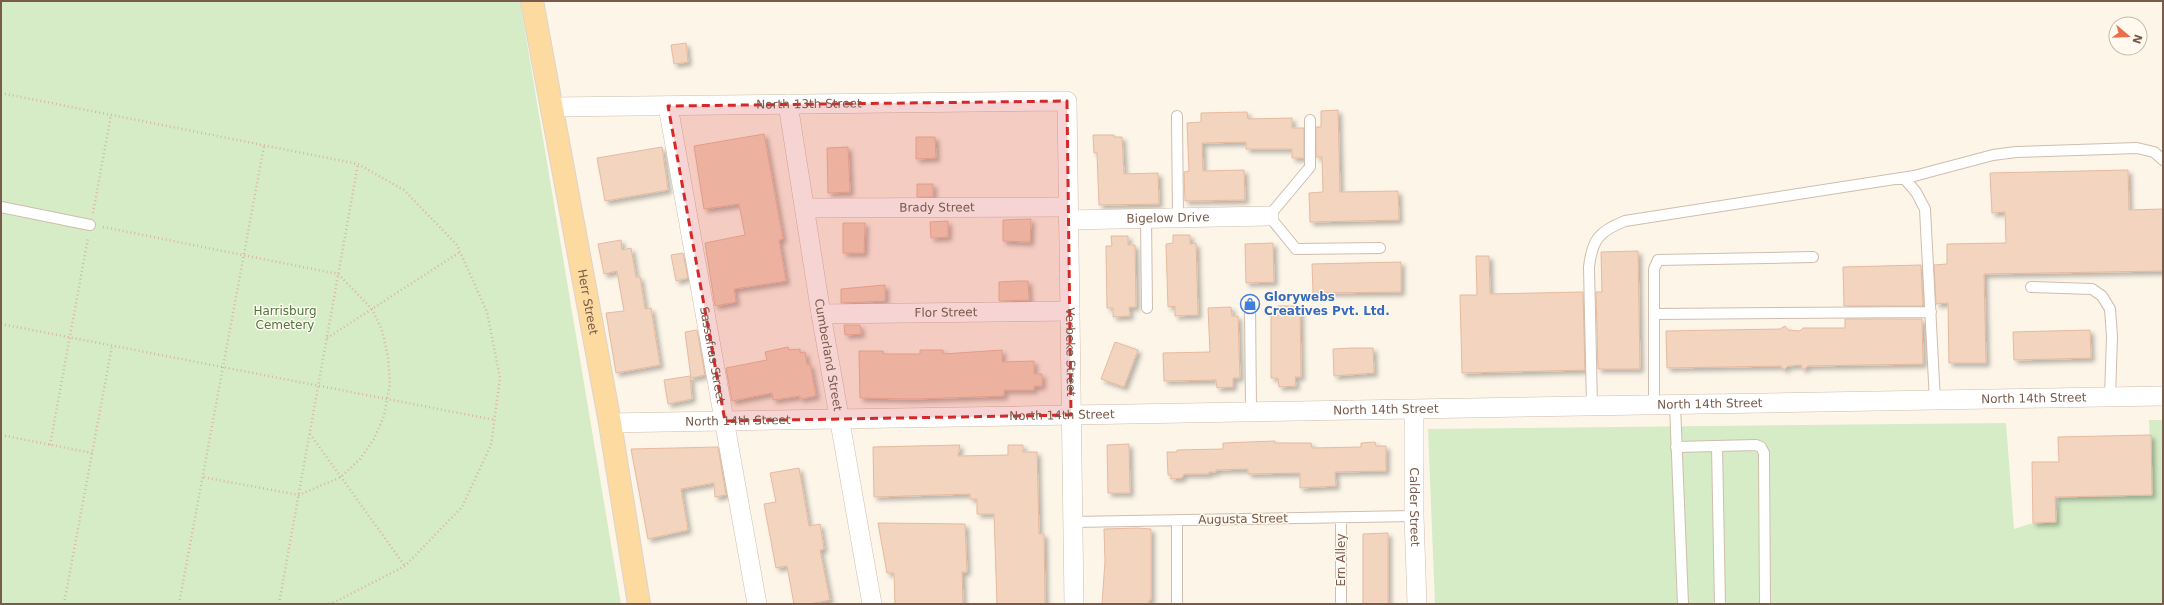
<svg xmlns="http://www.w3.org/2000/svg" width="2164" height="605" font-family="'DejaVu Sans',sans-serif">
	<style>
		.green { fill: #d5ecc6 }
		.building { fill: #f3d4bf; stroke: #e6ba9f; filter: url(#shadow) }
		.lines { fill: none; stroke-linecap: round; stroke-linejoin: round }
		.lane-casing { stroke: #d0bdad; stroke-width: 12 }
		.street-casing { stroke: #d0bdad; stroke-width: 20 }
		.primary-casing { stroke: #dcd4d0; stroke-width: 24 }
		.path { stroke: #d9b7a2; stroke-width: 2.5; stroke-dasharray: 1 3; stroke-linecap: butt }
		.lane { stroke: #fff; stroke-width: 10 }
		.street { stroke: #fff; stroke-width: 19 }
		.primary { stroke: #fcdaa0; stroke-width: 22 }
		.marked { fill: #d62828; fill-opacity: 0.2; stroke: #d62828; stroke-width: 3; stroke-dasharray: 8 5; stroke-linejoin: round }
		.labels { text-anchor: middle; stroke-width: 3; stroke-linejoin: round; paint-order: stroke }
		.street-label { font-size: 12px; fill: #795b4b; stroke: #fff9ef }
		.shop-label { font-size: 12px; font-weight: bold; fill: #366cbe; stroke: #fff9ef; text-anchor: start }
		.park-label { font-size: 12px; fill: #507940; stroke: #fff9ef }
	</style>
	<defs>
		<filter id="shadow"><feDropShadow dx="3.5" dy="3.5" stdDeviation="2" flood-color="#0004"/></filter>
	</defs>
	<rect width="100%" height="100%" fill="#fdf5e8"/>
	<!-- green -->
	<path class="green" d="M1 1H520L621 604H1Z
		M2149 420H2163V604H1435L1428 429 2006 423 2014 529 2033 523 2056 522 2059 497 2152 495Z"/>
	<!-- building -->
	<path class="building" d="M686 43 688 62 674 64 671 45Z
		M1338 110 1340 192 1398 191 1399 220 1310 222 1309 193 1323 192 1322 157H1316V127H1321V111Z
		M1247 112 1248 119 1292 118V128H1304V158H1292V149H1246V142L1202 143 1203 171 1244 170 1245 200 1185 201 1184 172 1189 171 1187 123 1201 122V113Z
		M764 134 783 239 779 240 786 281 734 289 736 302 715 306 705 243 745 235 739 204 704 209 694 146Z
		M1093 135H1114V137H1122L1124 174 1158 173 1159 204 1099 205 1097 153H1094Z
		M916 137H935L936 158 916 159Z
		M662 147 668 190 605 201 597 158Z
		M848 147 850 192 828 193 827 148Z
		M2128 170 2129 210 2163 209V271L1984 274 1986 363H1949L1948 303 1936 304 1934 265 1947 264V244L2006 243 2005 212 1992 213 1990 173Z
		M917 184H933V197H917Z
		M1031 219 1030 242 1003 241V220Z
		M948 221V237L931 238 930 222Z
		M843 223H865L864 253H843Z
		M1173 235H1190V244L1196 243 1198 315 1175 316V306L1168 307 1166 244 1173 243Z
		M1111 236H1128V245H1135L1136 307H1129L1130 316 1113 317V308H1107L1106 246H1112Z
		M621 240 622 250 631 248 636 277H640L645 309 651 308 660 365 616 373 606 313 624 311 617 271 604 274 598 244Z
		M1273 243 1274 282 1246 283 1245 244Z
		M1638 251 1640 369H1598L1596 292H1602L1601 252Z
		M683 253 688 278 676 281 671 255Z
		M1476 256H1489L1490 294 1583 292 1585 370 1462 373 1460 295H1477Z
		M1401 262V292L1313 293 1312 264Z
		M1921 265 1923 304 1922 306H1844L1843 267Z
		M1018 281H1028L1029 300 999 301V282Z
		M885 285V301L841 303V289Z
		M1278 306H1300L1301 377H1295L1296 386 1279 387 1278 378H1271V316H1278Z
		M1231 307 1232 316H1238L1240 378H1233V387L1217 388 1216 380 1164 381 1163 353 1210 352 1208 308Z
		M1845 319H1922L1923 364 1808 366 1803 370 1801 365 1788 366 1784 370 1781 366 1667 368 1666 331 1780 329 1785 326 1788 330 1800 331 1803 328H1845Z
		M844 325H860L861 334 845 335Z
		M697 330 705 375 691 378 685 332Z
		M2090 330 2091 358 2014 360 2013 332Z
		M1115 342 1138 350 1124 387 1101 379Z
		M788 347 789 350 800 349V353L805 352 807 365 810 364 816 396 800 399V396L773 400 772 393 732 401 726 368 767 360 765 352Z
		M1352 348H1373L1374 373 1334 376 1333 349Z
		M920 350H943V354L1002 350V362L1034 361V374H1042V386H1034V390H1004V396L913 399 860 398 859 351H883V354H920Z
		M690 376 692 399 668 404 664 380Z
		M2151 435 2152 495 2055 497 2056 522 2033 523 2032 462H2059L2058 437Z
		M1275 441V443H1311L1312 448 1361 447V443L1375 442 1376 446H1386V471L1335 472 1336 486 1300 488V473L1248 474V469L1216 470V472H1209V474H1184L1182 478 1171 479V475H1168L1167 452H1177V450L1223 449V443Z
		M1129 444 1130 493H1108L1107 445Z
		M960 445 958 456 1008 455V445H1023V452H1037L1039 534H1044L1045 604H997L994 514H977V499H970V494L874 497 873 447Z
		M718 447 726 495 715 497 714 483 681 489 688 530 648 539 631 449Z
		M799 468 809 526 820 524 824 549 820 550 830 600 810 604H794L787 566 776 568 764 504 776 502 770 473Z
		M878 523 965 524 967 572H962L963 604H895L894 573H887Z
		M1138 528 1151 529V600H1149V604H1102L1105 561 1104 529Z
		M1388 533V604H1363V534Z"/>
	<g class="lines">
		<!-- lane casing -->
		<g class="lane-casing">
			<path id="lane" d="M1177 116 1178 218
				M1310 120V167L1269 216 1296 249 1380 248
				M1904 178 1916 192 1925 209 1935 401
				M1 207 90 225
				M1146 218 1147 308
				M2031 287 2092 289 2102 296 2110 309 2112 336 2110 397
				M1250 304 1251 411
				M1654 314 1931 312
				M1675 405 1683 604
				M1654 406V269L1658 260 1813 257
				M1592 407 1589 267C1592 240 1599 231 1625 221L1914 176 1993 155 2016 152 2137 148 2154 152 2163 160
				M1717 446 1720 604
				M1676 447 1756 445 1761 447 1764 453 1765 604
				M1341 518V601
				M1177 520V604
				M1073 522 1414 516"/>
		</g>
		<!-- street casing -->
		<g class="street-casing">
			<g id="street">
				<path id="s1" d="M788 104 821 314 872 604"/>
				<path id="s2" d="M668 106 757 604"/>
				<path id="s3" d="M552 107 1067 101 1074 604"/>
				<path id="s4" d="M805 208 1068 207"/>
				<path id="s5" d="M1068 220 1269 216"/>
				<path id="s6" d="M821 314 1070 311"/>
				<path id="s7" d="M1414 410V516L1417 604"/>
				<path id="s8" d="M610 423 2163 396"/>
			</g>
		</g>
		<!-- primary casing -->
		<g class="primary-casing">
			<g id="primary">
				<path id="s9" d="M532 1 610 423 639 604"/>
			</g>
		</g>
		<!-- path -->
		<path class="path" d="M1 93 358 164 404 190 457 245 487 312 500 378 491 445 462 507 405 566 335 602 325 604
			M93 213 111 115
			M103 227 338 274 372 309 382 330 388 357 390 384 384 416 374 439 360 459 341 477 299 495 202 477
			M1 324 495 420
			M327 338 460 252
			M310 434 405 566
			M1 435 92 453
			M50 445 88 238
			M64 604 112 346
			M179 604 264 146
			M279 604 358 164"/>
		<!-- lane -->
		<use href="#lane" class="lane"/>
		<!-- street -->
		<use href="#street" class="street"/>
		<!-- primary -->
		<use href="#primary" class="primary"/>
	</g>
	<!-- marked area -->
	<path class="marked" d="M1067 101 1071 415 725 421 668 106Z"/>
	<!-- icons -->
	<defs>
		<g id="shop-ring" transform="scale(1)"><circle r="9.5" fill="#fff9ef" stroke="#3f7fe0" stroke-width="1.5"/><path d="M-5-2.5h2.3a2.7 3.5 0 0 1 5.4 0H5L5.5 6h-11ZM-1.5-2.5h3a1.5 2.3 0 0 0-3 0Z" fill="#3f7fe0"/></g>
	</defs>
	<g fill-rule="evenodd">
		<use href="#shop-ring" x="1250" y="304"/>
	</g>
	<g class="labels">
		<!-- street labels -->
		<g class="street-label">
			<text dy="4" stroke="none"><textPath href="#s3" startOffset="257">North 13th Street</textPath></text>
			<text dy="4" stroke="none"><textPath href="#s4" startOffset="132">Brady Street</textPath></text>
			<text dy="4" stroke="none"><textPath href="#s5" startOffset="100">Bigelow Drive</textPath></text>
			<text dy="4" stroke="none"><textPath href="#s9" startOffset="306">Herr Street</textPath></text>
			<text dy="4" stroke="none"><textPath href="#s6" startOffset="125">Flor Street</textPath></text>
			<text dy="4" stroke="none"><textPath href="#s3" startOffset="766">Verbeke Street</textPath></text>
			<text dy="4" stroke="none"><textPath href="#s1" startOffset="254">Cumberland Street</textPath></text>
			<text dy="4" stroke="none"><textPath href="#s2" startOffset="253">Sassafras Street</textPath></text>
			<text dy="4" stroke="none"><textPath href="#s8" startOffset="1424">North 14th Street</textPath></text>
			<text dy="4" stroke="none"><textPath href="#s8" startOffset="1100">North 14th Street</textPath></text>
			<text dy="4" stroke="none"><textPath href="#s8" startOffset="776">North 14th Street</textPath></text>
			<text dy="4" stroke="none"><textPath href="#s8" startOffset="452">North 14th Street</textPath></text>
			<text dy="4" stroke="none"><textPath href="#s8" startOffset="128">North 14th Street</textPath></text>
			<text dy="4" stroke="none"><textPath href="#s7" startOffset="97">Calder Street</textPath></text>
			<text transform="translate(1243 519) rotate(-1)" y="4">Augusta Street</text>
			<text transform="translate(1341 560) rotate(-90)" y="4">Ern Alley</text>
		</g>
		<!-- shop labels -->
		<g class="shop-label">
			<text x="1264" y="301">Glorywebs<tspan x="1264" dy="14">Creatives Pvt. Ltd.</tspan></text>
		</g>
		<!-- park labels -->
		<g class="park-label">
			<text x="285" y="315">Harrisburg<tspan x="285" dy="14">Cemetery</tspan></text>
		</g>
	</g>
	<!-- border -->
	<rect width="2164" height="605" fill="none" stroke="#795b4b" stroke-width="4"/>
	<!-- north arrow -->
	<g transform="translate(2128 36) rotate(109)"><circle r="19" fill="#fff9ef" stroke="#c9baad"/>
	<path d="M0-3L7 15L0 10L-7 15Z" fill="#e96f4b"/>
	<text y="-6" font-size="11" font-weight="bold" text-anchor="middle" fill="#795b4b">N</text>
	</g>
</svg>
